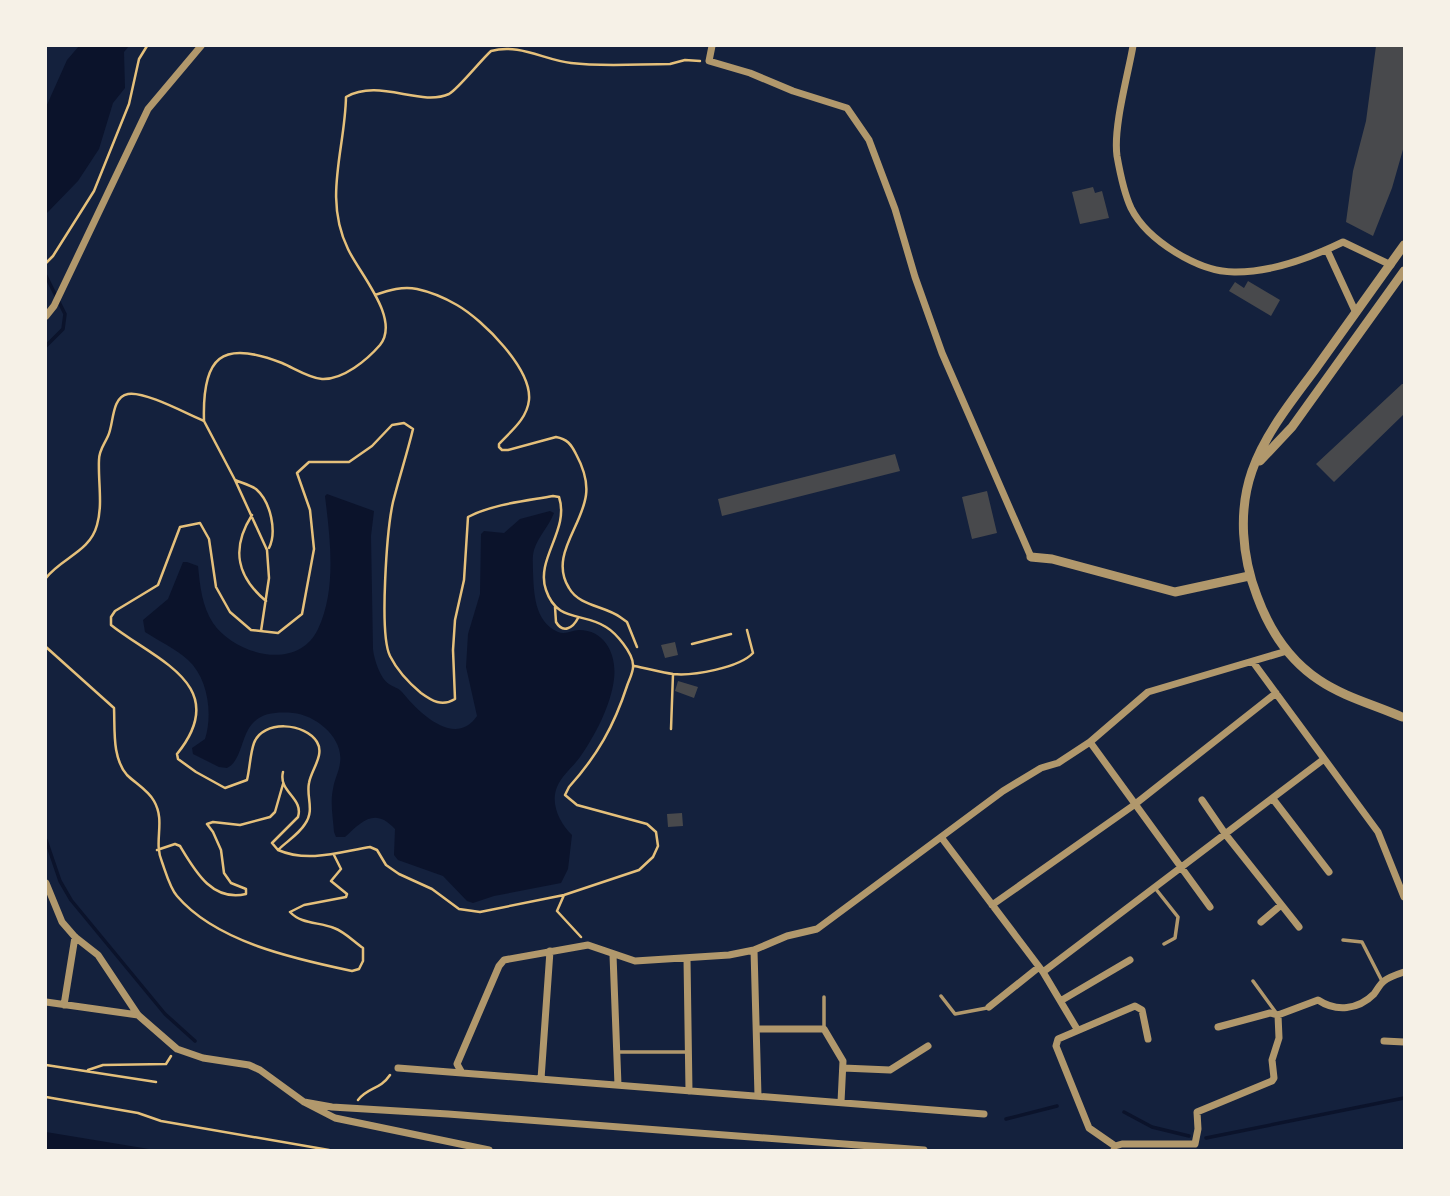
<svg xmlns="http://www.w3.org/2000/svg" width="1450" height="1196" font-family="Literata,serif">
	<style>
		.water { fill: #0b132b }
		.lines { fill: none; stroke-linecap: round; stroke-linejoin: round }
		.stream { stroke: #0b132b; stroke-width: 3.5 }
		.building { fill: #48494c }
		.path { stroke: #e5c07b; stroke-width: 2.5 }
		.service { stroke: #b1986c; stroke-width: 3.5 }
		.minor { stroke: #b1986c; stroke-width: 7 }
		.tertiary { stroke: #b1986c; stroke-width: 9 }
	</style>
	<rect width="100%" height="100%" fill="#14213d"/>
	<!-- water -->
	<path class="water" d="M79 46H129L124 52 125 88 113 103 99 149 78 181 46 214V107L67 60Z
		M327 494 374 511 371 536 373 649C374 659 380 678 389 684 393 687 399 688 402 692 419 713 455 748 477 716L466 667 468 634 480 594 481 534 484 531 504 533 520 519 550 511 554 513C549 526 538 537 534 550 532 557 533 565 533 572 534 593 534 621 558 632 566 635 572 630 579 630 606 630 617 656 614 679 611 705 595 736 580 757 573 767 562 775 557 787 550 804 560 823 572 835L568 869 561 883 494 896 473 903 467 901 443 876 398 860 394 855 395 829C375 807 362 821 345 837H336L334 832C333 818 330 802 333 789 334 780 339 772 340 763 344 738 316 715 293 713 279 712 263 712 253 723 241 735 242 761 227 768L219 767 193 754 192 748 205 739C213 714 208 678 188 660 176 649 159 641 145 632L143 620 168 599 183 562H187L198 566C200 586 202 606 213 623 235 655 298 672 318 629 337 589 330 538 325 496Z
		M46 1132 155 1150H46Z"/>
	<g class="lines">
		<!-- stream -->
		<path class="stream" d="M46 276 65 314 63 329 46 346
			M46 840 60 881 71 900 165 1014 195 1041
			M1124 1112 1152 1127 1189 1136
			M1006 1119 1057 1106
			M1206 1138 1404 1098"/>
	</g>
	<!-- building -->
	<path class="building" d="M1376 46H1404V146L1392 188 1373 236 1346 222 1353 171 1366 121Z
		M1093 187 1095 193 1102 191 1109 218 1080 224 1072 192Z
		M1248 281 1280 300 1271 316 1229 291 1235 282 1244 288Z
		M1402 384H1404V414L1334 482 1316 464Z
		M895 454 900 471 722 516 718 499Z
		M987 491 997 533 972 539 962 497Z
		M675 642 678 655 665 658 661 645Z
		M678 681 698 687 694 698 675 691Z
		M682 813 683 826 668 827 667 814Z"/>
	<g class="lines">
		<!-- path -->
		<path class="path" d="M46 263 53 256 94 191 129 104 139 59 147 46
			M375 295C389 290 403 286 417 289 431 292 445 298 457 305 483 320 532 369 529 400 527 419 511 431 499 444V447L502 450H508L556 437C567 439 571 444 576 454 583 467 588 480 586 495 582 527 549 556 569 588 579 606 605 606 620 617L627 622 637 647
			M204 421 235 480 267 550 269 578 261 631
			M404 423 413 429C407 454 399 478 393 502 387 529 379 634 390 656 397 670 409 683 421 693 432 701 442 707 455 699L453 650 455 620 464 580 468 517C493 504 525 501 553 496L559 497C570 530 535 559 546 590 557 623 583 612 606 627 616 633 633 653 633 665 634 671 629 680 627 686 614 726 597 756 569 787L565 795 577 805 647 824 656 832 658 846 653 857 639 870 564 895 480 912 459 909 432 889 399 874 386 865 377 850 370 847C340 852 308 863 278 850 286 842 299 834 305 824 315 810 306 797 309 783 311 770 325 755 317 742 306 723 263 719 254 743 250 754 250 768 247 780L225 788 196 772 178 759 177 754C233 685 155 660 111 625V617L115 611 158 585 180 527 200 523 209 539 216 587 230 612 251 630 278 633 302 614 314 549 310 510 297 473 309 462H349L372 446 392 425Z
			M235 480C242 483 250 485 256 489 271 502 277 532 269 548
			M252 515C231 548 236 576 266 601
			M46 578C61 558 90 552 97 525 103 504 98 482 99 460 99 450 104 445 108 436 114 424 111 397 128 394 145 391 187 414 204 421 202 357 221 339 282 363 294 368 309 378 322 379 343 380 367 360 380 345 401 319 359 273 348 249 323 198 345 150 346 97 379 78 420 107 449 94 458 89 481 60 491 51 519 43 544 60 571 63 603 67 638 64 670 64L685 60 700 61
			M555 607 556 622C563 634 573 628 578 618
			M692 644 731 634
			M46 647 114 708C115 730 112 758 127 775 135 783 148 790 154 801 166 822 153 841 162 862 166 873 170 888 177 896 216 942 295 959 352 971L359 969 363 961V948C353 941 345 932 334 928 319 922 301 924 290 912L304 905 346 897 347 894 331 881 341 869 334 855
			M634 666C646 668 660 672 673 674 693 676 739 668 753 653L747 630
			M671 729 673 674
			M157 850 175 844 180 846C195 871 212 902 246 894V889L231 883 224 873 221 850 213 832 207 824 213 822 240 825 270 817 275 812 283 784
			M278 850 272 843 298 817C304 798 278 792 283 772
			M564 895 557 911 581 937
			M46 1065 156 1082
			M88 1070 103 1065 166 1064 171 1056
			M46 1097 138 1113 161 1121 329 1150
			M358 1100C368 1087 380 1090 390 1075"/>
		<!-- service -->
		<path class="service" d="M1155 888 1178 917 1175 938 1164 944
			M1343 940 1362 942 1382 981
			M1253 981 1277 1014
			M941 996 955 1014 987 1008
			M824 997V1027
			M619 1052H688"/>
		<!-- minor -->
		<path class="minor" d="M712 46 709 61 750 73 793 91 847 108 869 140 895 209 915 277 942 353 1031 557
			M1133 46C1128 75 1113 127 1117 156 1120 173 1124 193 1131 208 1147 240 1199 273 1236 272 1273 272 1310 258 1343 242L1391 265
			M1327 250 1356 313
			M46 316 54 306 148 109 201 46
			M1253 662 1378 832 1404 897
			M1090 742 1210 907
			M1273 799 1329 872
			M1202 800 1226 835 1299 927
			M941 837 1043 972 1324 759
			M46 883 62 922 75 937 98 955 138 1015 177 1049 203 1058 249 1065 260 1070 304 1102 335 1118 489 1150
			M992 905 1134 805 1276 693
			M1261 922 1281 905
			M754 950 758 1096
			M613 955 618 1085
			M687 959 689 1091
			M1043 972 1077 1029
			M1062 1000 1130 960
			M46 1002 138 1015
			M64 1005 75 937
			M989 1007 1039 967
			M1218 1027 1270 1013 1278 1015 1318 1000C1336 1012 1358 1010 1374 994 1377 990 1380 984 1384 981 1389 977 1398 974 1404 972
			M757 1029H824L843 1061 841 1102
			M1384 1041 1404 1042
			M398 1068 462 1073
			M843 1068 890 1070 928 1046
			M541 1079 550 951
			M304 1102 332 1107 448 1114 924 1150
			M984 1114 462 1073 457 1064 499 966 504 960 588 945 635 961 729 955 754 950 787 936 817 929 1003 791 1041 768 1058 763 1090 742 1148 692 1287 651
			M1115 1146 1089 1128 1056 1046 1058 1039 1135 1006 1142 1010 1148 1039
			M1114 1150 1115 1146 1122 1144H1195L1198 1129 1197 1112 1272 1081 1274 1078 1272 1060 1279 1038 1278 1015"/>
		<!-- tertiary -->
		<path class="tertiary" d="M1260 461 1292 427 1404 271
			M1031 557 1052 559 1175 592 1249 576
			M1402 717C1375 705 1344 697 1319 680 1289 660 1269 629 1257 596 1242 557 1238 511 1252 471 1265 434 1291 402 1314 371 1344 329 1374 287 1404 245"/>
	</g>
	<!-- border -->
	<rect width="1450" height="1196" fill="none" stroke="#f6f1e7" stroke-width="94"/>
</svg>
